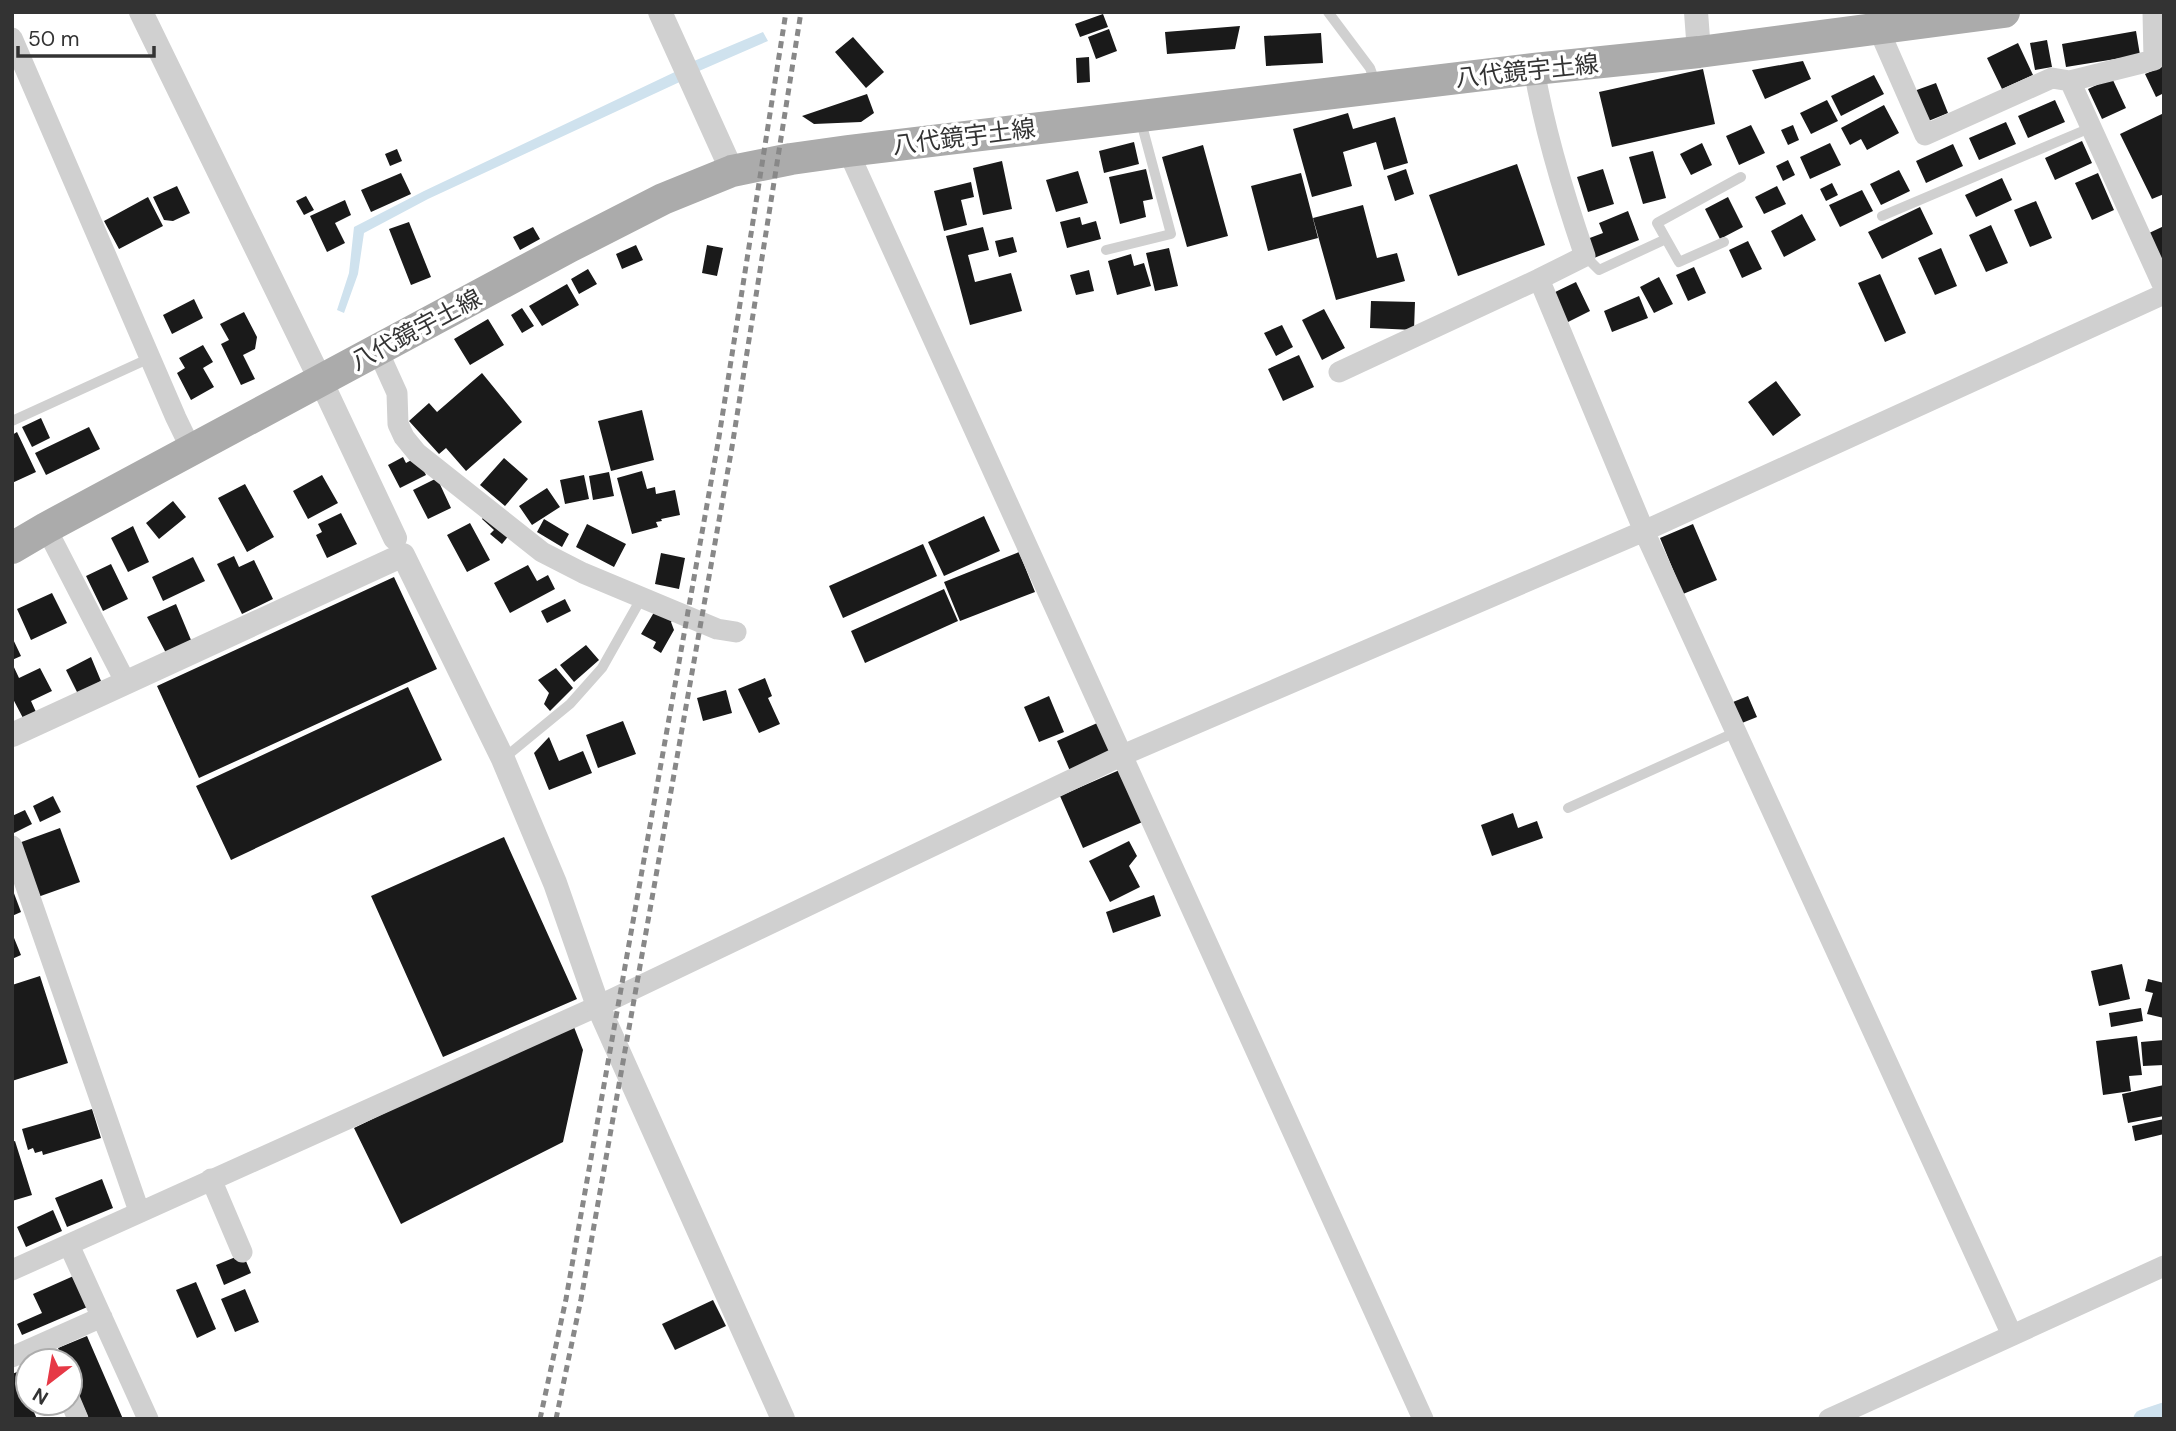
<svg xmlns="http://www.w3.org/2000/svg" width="2176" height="1431" font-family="'DM Sans','Noto Sans JP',sans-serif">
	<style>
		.water { fill: #cfe2ee }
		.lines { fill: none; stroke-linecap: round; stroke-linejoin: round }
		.canal { stroke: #cfe2ee; stroke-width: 19 }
		.building { fill: #1a1a1a }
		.service { stroke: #d0d0d0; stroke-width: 10 }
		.minor { stroke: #d0d0d0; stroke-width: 21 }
		.tertiary { stroke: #d0d0d0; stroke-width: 24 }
		.primary { stroke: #ababab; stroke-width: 32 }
		.rail { stroke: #888; stroke-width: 5; stroke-dasharray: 7 5; stroke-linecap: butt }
		.labels { text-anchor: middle; stroke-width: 7; stroke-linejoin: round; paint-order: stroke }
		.street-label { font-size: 24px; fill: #333; stroke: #fff }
	</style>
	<rect width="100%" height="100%" fill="#fff"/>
	<!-- water -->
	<path class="water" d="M763 32 768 41 699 71 694 61Z
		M679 70 684 80 428 199 364 233 358 274 344 313 337 310 349 273 354 227 424 191Z"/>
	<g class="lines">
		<!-- canal -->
		<path class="canal" d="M2143 1419 2164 1412"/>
	</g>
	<!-- building -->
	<path class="building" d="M1103 14 1108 27 1080 37 1075 24Z
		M1240 26 1235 49 1167 54 1165 32Z
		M1109 29 1117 51 1096 59 1088 37Z
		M2136 31 2140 55 2066 67 2062 44Z
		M1321 33 1323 63 1266 66 1264 36Z
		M853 37 884 72 866 88 835 52Z
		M2047 40 2052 67 2035 70 2030 43Z
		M2018 43 2033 75 2002 89 1987 58Z
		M1089 57 1090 82 1077 83 1076 58Z
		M1803 61 1811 79 1765 99 1752 70Z
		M2164 66V93L2156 97 2145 74Z
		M1703 69 1715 124 1612 147 1599 92Z
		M1874 75 1884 94 1841 116 1831 96Z
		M2112 78 2126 108 2102 119 2088 89Z
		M1936 83 1948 113 1926 122 1914 91Z
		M867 94 874 113 861 122 814 124 802 116Z
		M1827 100 1838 121 1811 134 1800 113Z
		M2055 100 2065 122 2028 138 2018 116Z
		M1884 105 1899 133 1867 150 1861 139 1850 145 1841 128Z
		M1348 113 1353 129 1395 117 1408 163 1384 170 1376 142 1343 152 1352 186 1312 197 1293 129Z
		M2164 113V194L2152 199 2120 134Z
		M2006 122 2016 144 1979 160 1969 138Z
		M1751 125 1765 153 1739 165 1726 136Z
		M1793 125 1799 140 1788 145 1781 130Z
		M2082 141 2092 163 2055 180 2045 158Z
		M1134 142 1139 164 1104 173 1099 151Z
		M1702 143 1712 165 1691 175 1680 154Z
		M1830 143 1841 165 1810 179 1800 157Z
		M1953 144 1963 166 1926 183 1916 161Z
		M1203 145 1228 236 1187 247 1162 157Z
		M397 149 402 161 390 166 385 154Z
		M1653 151 1666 198 1643 204 1629 157Z
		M1788 160 1795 175 1783 181 1776 166Z
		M1002 161 1012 209 983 215 973 168Z
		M1517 164 1545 245 1458 276 1429 195Z
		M1146 169 1153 199 1143 201 1146 217 1120 224 1109 177Z
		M1406 169 1414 194 1395 201 1387 176Z
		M1603 169 1614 204 1588 212 1577 177Z
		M1899 170 1910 191 1881 205 1870 184Z
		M1078 171 1088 203 1056 212 1046 180Z
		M401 173 411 194 371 212 361 190Z
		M1301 173 1318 238 1268 251 1251 186Z
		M2098 173 2114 210 2092 220 2075 183Z
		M2002 178 2012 200 1976 217 1965 195Z
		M971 182 974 197 961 200 967 225 944 231 934 191Z
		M1832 183 1838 195 1826 201 1820 189Z
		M177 186 190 213 173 221 164 220 153 197Z
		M1777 186 1786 204 1764 214 1755 197Z
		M1862 190 1873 211 1840 227 1829 205Z
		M306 196 314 210 304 215 296 201Z
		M148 197 163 226 119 249 104 221Z
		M1728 197 1743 227 1720 239 1705 209Z
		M345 200 351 215 335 223 345 243 327 252 310 216Z
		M2036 201 2052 238 2030 247 2014 210Z
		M1363 205 1377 258 1397 253 1405 281 1336 300 1313 218Z
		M1920 207 1933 234 1882 259 1868 232Z
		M1628 211 1639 240 1594 258 1587 239 1603 233 1599 223Z
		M1802 214 1816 240 1784 257 1771 231Z
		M1080 217 1082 225 1096 221 1101 239 1067 248 1060 222Z
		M409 222 431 277 411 285 389 229Z
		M1991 225 2008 263 1986 272 1969 235Z
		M2164 226V266L2147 234Z
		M533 227 540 239 520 250 513 237Z
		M983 227 989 250 968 255 975 282 1011 273 1022 311 970 325 946 236Z
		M1013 237 1017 252 999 257 995 241Z
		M1748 241 1762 269 1742 278 1729 250Z
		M636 245 643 260 622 269 616 254Z
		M707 245 723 248 717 276 702 273Z
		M1169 248 1178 286 1155 291 1146 253Z
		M1941 248 1957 286 1935 295 1918 258Z
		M1131 254 1134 266 1144 263 1151 286 1117 295 1108 261Z
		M1694 267 1706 293 1688 301 1676 275Z
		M588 269 597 284 579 294 571 279Z
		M1089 270 1094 291 1076 295 1070 275Z
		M1880 274 1906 333 1885 342 1858 283Z
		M1659 277 1673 304 1654 313 1640 287Z
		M1576 282 1590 311 1566 323 1551 294Z
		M567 284 579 305 542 326 529 306Z
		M1639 296 1648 318 1612 332 1604 311Z
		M194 299 203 318 172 334 163 315Z
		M1371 301 1415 302 1414 330 1370 328Z
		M522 308 534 326 522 333 511 315Z
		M1324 309 1345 348 1322 360 1302 320Z
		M244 312 257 337 255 349 243 355 255 379 241 385 221 344 229 340 220 324Z
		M488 319 504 345 470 365 454 339Z
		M1282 325 1293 347 1276 356 1264 333Z
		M203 345 213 362 203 368 214 387 191 400 177 373 185 368 179 358Z
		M1299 355 1314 387 1283 401 1268 369Z
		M482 373 522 422 466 471 446 448 439 454 409 421 429 403 437 412Z
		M1776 381 1801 415 1773 436 1748 402Z
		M642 410 654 460 611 471 598 421Z
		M41 418 50 438 32 447 22 427Z
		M89 427 100 449 46 475 35 453Z
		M17 432 36 472 12 483V435Z
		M403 457 406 463 417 457 426 475 400 488 388 465Z
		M504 458 528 479 505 506 480 485Z
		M642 471 647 489 655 487 656 494 675 490 680 515 661 519 662 521 656 522 658 527 632 534 617 478Z
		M609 472 614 496 593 500 589 476Z
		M322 475 338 503 308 519 293 491Z
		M584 475 589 499 565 504 560 480Z
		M437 478 451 508 428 519 413 490Z
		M245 484 274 537 247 552 218 498Z
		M547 488 560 507 532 525 519 506Z
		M173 501 186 517 159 539 146 523Z
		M341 513 357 544 327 558 316 535 322 532 318 524Z
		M486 514 510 534 502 544 490 534 494 530 482 519Z
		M984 516 1000 551 944 576 928 542Z
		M544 519 569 534 562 547 537 532Z
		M470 523 490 560 467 572 447 535Z
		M587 524 626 544 614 567 576 547Z
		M1693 524 1717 580 1683 594 1660 538Z
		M133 526 149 562 128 572 111 538Z
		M923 544 937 576 843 618 829 586Z
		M1019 552 1035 592 960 621 944 582Z
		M661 553 685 558 679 589 655 584Z
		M234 556 239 567 254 560 273 599 242 614 217 564Z
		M193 557 205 581 163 601 152 577Z
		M111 564 128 599 103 611 86 576Z
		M528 565 537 581 548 575 555 589 510 613 494 583Z
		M394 577 437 669 199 778 157 686Z
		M944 589 958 621 865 663 851 631Z
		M52 593 67 623 31 640 17 609Z
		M565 599 571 611 547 623 541 611Z
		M176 604 191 640 166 653 147 617Z
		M656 609 673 619 671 622 674 630 661 653 653 648 656 642 641 634Z
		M12 637 21 656 12 660Z
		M586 645 599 660 574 682 560 665Z
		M91 657 101 681 78 694 66 670Z
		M12 663 19 678 40 668 52 691 31 701 36 712 23 718 12 697Z
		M556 668 573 688 550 711 544 704 549 693 538 680Z
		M765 678 772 696 768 698 780 724 759 733 738 689Z
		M408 687 442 760 231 860 196 786Z
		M726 690 732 713 703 721 697 698Z
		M1049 696 1064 732 1039 742 1024 707Z
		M1748 696 1757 717 1742 723 1733 702Z
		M1104 720 1118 750 1070 771 1057 741Z
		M623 721 636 754 598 768 586 735Z
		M549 737 559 761 583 751 592 773 549 790 534 753Z
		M1124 768 1147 820 1083 848 1060 796Z
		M53 796 61 812 40 822 33 806Z
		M25 810 32 824 14 833 12 816Z
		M1513 813 1518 828 1537 821 1543 838 1492 856 1481 825Z
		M60 828 80 882 35 898 16 844Z
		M504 837 577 999 443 1057 371 896Z
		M1129 841 1137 856 1129 866 1140 887 1110 902 1089 861Z
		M12 888 21 912 12 916Z
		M1154 895 1161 916 1113 933 1106 912Z
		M12 933 21 955 12 959Z
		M2122 964 2130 999 2099 1006 2091 971Z
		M40 976 68 1063 12 1081V985Z
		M2148 979 2164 983V1018L2147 1014 2153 993 2145 991Z
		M2141 1008 2143 1021 2111 1027 2109 1013Z
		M572 1022 583 1050 563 1142 401 1224 354 1128Z
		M2137 1036 2142 1075 2129 1076 2131 1091 2103 1095 2096 1041Z
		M2164 1040V1065L2143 1066 2141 1042Z
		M2164 1085V1116L2128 1123 2122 1094Z
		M92 1109 101 1138 43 1155 42 1151 35 1153 33 1148 28 1150 22 1129Z
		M2164 1119V1134L2135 1141 2132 1126Z
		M15 1141 32 1195 12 1201V1142Z
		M102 1179 113 1208 67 1227 55 1198Z
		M53 1210 62 1231 26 1247 17 1227Z
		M243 1254 251 1273 224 1285 216 1265Z
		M78 1274 92 1305 22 1335 17 1324 42 1313 33 1294Z
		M196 1282 216 1329 197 1338 176 1290Z
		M245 1289 259 1322 235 1332 221 1299Z
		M713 1300 726 1326 675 1350 662 1324Z
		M87 1336 123 1419H89L70 1376V1361H63L58 1348Z
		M17 1372 28 1397V1403H30L37 1419H12V1374Z"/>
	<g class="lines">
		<!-- service -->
		<path class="service" d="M1328 12 1370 68 1376 85
			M1882 216 2090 128
			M1666 239 1679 262 1724 242
			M1106 250 1171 234 1140 118
			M1585 256 1599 270 1666 239 1657 223 1741 177
			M12 421 150 358
			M503 759 570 704 602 668 642 597
			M1568 808 1736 732"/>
		<!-- minor -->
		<path class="minor" d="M2153 12 2154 60 2070 81 2164 288
			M1878 28 1925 135 2052 78 2070 81
			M12 38 176 418 192 451
			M1534 69C1545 133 1564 195 1585 256L1539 279 1644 531 2012 1335
			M848 151 1423 1419
			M378 351 397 393 398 424 404 437 417 453 542 552 583 573 717 629 736 632
			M1339 372 1539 279
			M46 528 126 683
			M12 846 139 1211
			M211 1179 242 1252
			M69 1245 148 1419
			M12 1270 598 1006 1123 755 1644 531 2164 294
			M12 1357 102 1317
			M70 1400 78 1419
			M1829 1419 2164 1266"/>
		<!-- tertiary -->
		<path class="tertiary" d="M141 12 321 381 395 538
			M660 12 732 171
			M1696 12 1699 52
			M12 735 403 555 503 759 555 883 598 1006 783 1419"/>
		<!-- primary -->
		<path class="primary" d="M12 548 46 528 569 247 663 199 732 171 791 159 848 151 1534 69 1699 52 2004 12"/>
		<!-- rail -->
		<path class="rail" d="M540 1419 566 1299 719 437 786 12
			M556 1419 581 1299 732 447 801 12"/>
	</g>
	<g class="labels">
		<!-- street labels -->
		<g class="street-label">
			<text transform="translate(1527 71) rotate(-6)" y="8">八代鏡宇土線</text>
			<text transform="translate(964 137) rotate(-7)" y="8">八代鏡宇土線</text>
			<text transform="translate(416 330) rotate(-28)" y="8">八代鏡宇土線</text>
		</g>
	</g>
	<!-- border -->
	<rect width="2176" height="1431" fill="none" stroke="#333333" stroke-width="28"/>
	<!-- north arrow -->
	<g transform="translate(49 1382) rotate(211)"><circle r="33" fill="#ffffff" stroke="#adadad" stroke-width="2"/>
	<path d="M0-5L12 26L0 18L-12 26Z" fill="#e63946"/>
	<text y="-10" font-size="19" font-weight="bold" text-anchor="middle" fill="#333333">N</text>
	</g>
	<!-- scale -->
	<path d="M18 46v10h136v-10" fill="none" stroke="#333333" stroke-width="3.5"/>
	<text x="28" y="46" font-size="21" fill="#333333" stroke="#ffffff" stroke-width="5" paint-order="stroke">50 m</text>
</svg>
